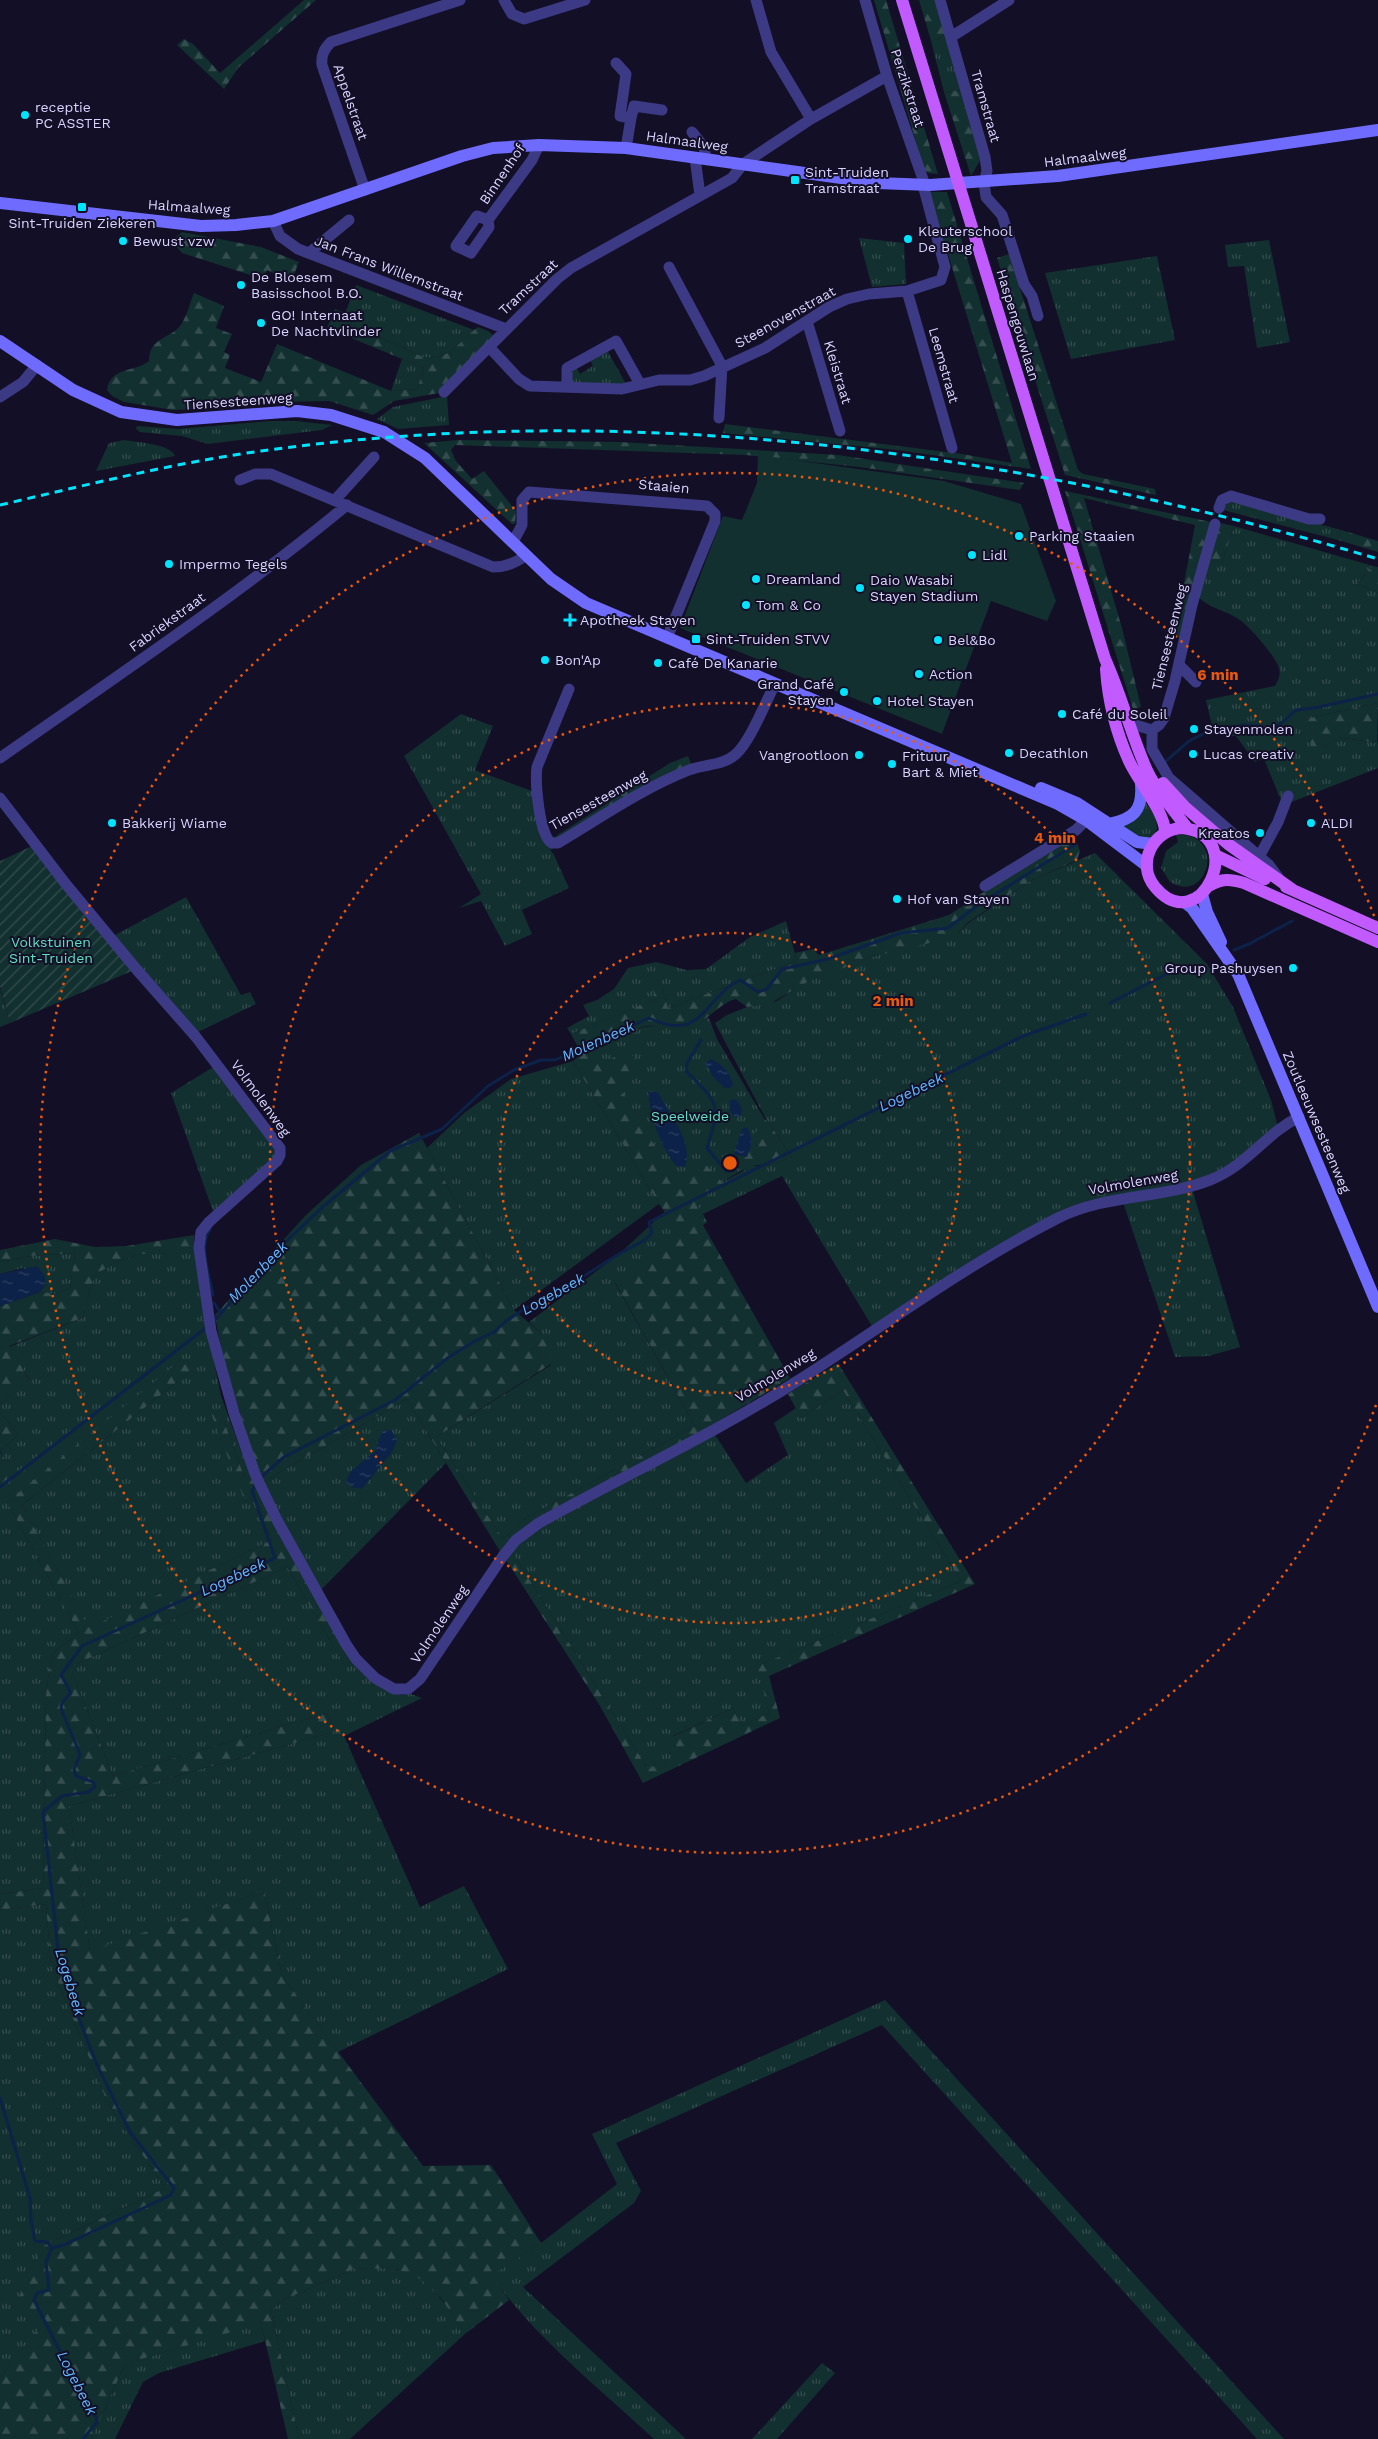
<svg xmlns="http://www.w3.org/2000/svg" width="1378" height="2439" font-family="'Work Sans',sans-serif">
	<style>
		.grass { fill: url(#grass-tufts) }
		.forest { fill: url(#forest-firs) }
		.garden { fill: url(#garden-furrows) }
		.pitch { fill: #12302f }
		.water { fill: url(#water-ripples) }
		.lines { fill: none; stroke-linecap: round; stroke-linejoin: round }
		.stream { stroke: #0c2248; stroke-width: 3 }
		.street { stroke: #3d3a85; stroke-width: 11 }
		.secondary { stroke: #6f6bff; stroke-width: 12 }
		.primary { stroke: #c25bff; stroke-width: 12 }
		.rail { stroke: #00e5ff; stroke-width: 3; stroke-dasharray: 8 6; stroke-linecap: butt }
		.ring { fill: none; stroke: #e8590c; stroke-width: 2.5; stroke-dasharray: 2.5 5 }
		.poi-dot { fill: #00e5ff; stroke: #130f26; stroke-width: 2 }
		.labels { text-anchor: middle; stroke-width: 4; stroke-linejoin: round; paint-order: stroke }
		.street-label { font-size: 14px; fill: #d9d4ff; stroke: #130f26 }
		.poi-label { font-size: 14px; fill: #d9d4ff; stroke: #130f26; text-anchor: start }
		.park-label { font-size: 14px; fill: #5fe0c0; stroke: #130f26 }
		.water-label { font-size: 15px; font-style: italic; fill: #62b6ff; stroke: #130f26 }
		.centre { fill: #e8590c; stroke: #130f26; stroke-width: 2.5 }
		.ring-label { font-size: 15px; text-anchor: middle; font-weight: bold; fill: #e8590c; stroke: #130f26; stroke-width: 4; stroke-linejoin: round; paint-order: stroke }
	</style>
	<defs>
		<pattern id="grass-tufts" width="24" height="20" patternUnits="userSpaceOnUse" patternTransform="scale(1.25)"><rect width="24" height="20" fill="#12302f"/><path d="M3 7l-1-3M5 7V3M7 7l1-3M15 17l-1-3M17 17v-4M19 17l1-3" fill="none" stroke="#344d4e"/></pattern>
		<pattern id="forest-firs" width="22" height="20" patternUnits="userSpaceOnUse" patternTransform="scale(1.25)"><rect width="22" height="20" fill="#12302f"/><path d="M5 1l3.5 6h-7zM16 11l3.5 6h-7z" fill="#344d4e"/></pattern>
		<pattern id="garden-furrows" width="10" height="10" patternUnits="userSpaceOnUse" patternTransform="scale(1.25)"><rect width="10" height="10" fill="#12302f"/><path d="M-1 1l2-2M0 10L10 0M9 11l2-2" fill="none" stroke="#344d4e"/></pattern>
		<pattern id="water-ripples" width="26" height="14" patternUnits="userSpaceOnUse" patternTransform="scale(1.25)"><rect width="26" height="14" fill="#0c2248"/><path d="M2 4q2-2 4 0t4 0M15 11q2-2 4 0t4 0" fill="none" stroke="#2f4163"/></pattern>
	</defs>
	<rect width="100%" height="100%" fill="#130f26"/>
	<!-- grass -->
	<path class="grass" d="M947 36 962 90 944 92 931 41Z
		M859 238 904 243 906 284 872 287Z
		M1269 240 1290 342 1257 348 1244 266 1228 267 1225 245Z
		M1157 256 1175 340 1071 359 1045 273Z
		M364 288 474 330C458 345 446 361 423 357L351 324Z
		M607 350 626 384 576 385 570 380V371L576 367 580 374 593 366 590 360Z
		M402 359 424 368 417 389 391 391Z
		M447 396 449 425 398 429 377 419 393 407Z
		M271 421H296L332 425 322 430 208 444 182 436 140 432 136 429 137 426 178 429Z
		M124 440C136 442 171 444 175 456L96 471 109 443Z
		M1231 500 1341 530 1338 540 1223 510 1225 504Z
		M1234 526 1373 566 1357 584 1378 593V703L1305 719 1326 746 1337 737 1377 743 1378 741V768L1289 803 1281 800 1264 759 1255 762 1236 736 1214 735 1206 700 1275 686C1278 680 1281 675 1279 668 1276 657 1250 627 1240 620 1226 610 1210 609 1197 596L1210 560 1222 563Z
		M461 714 493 726 475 770 532 791 540 836 554 855 569 888 522 910 532 934 505 946 481 901 459 908 481 894 404 756Z
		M1146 803 1156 818 1157 829 1152 837 1141 839 1121 825Z
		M1176 835C1227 831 1209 906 1170 882L1161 868 1166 851 1178 842Z
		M1095 853 1207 964 1233 1007 1271 1100 1278 1127 1237 1162 1200 1181 1121 1197 1088 1201 1065 1211 873 1328 782 1176 703 1214 707 1222 615 1283 695 1426 526 1518 503 1539 436 1437 551 1365 542 1334 529 1322 619 1254 671 1206 579 1049 627 1029 663 1025 688 1027 709 1018 717 1039 781 1147 705 1192 752 1166H768L792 1157 766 1119 715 1023 727 1015 747 1007 777 1001 802 984 827 973 875 956 958 933 967 924 1032 880Z
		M186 897 241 995 250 992 256 1004 196 1033 113 936Z
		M786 921 797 961 668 1008 663 990 657 999 571 1034 567 1028 589 1016 583 1005 597 1000 614 989 628 968 656 962 687 970 706 969 750 937Z
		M0 988 10 1023 0 1027Z
		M573 1061 659 1204 514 1310 427 1148 464 1113 511 1079Z
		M215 1066 274 1149 275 1154 272 1160 214 1214 171 1093Z
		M1192 1189 1240 1347 1209 1356 1175 1357 1123 1202Z
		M190 1246H194L204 1311 221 1396 251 1478 245 1479 220 1410 245 1502 251 1499 272 1540 89 1629 22 1505 192 1370 7 1502 79 1633 55 1651 50 1665 46 1695 43 1888 0 1894V1485L13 1472 0 1451 18 1435 0 1412V1404L30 1380 9 1347 82 1318 94 1276 114 1263 140 1254H160Z
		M75 1253 70 1288 56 1294 40 1292 46 1283 23 1268 0 1274V1262L31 1256Z
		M843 1390 961 1581 758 1666 769 1713 742 1726 733 1708 673 1736 681 1754 648 1769 512 1552 527 1534 714 1433 746 1483 788 1455 774 1423 796 1408 801 1418Z
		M407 1399 446 1463 321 1590 261 1483Z
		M287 1567 345 1666 352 1661 401 1695 411 1694 422 1698 344 1736 420 1907 464 1886 508 1969 338 2052 282 1976 264 1891 90 1952 69 1806 334 1732 327 1713 113 1776 70 1667Z
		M46 1904 51 1965 108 2104 165 2188 41 2247 44 2322 0 2378V1910Z
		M885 2000 1284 2439H1257L882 2025 616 2143 641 2191 634 2203 523 2287 686 2439H654C598 2387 535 2338 491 2275L541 2243 617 2184 592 2134Z
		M356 2268C369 2269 383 2267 395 2269 428 2273 449 2309 465 2334L350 2439H299L271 2310 283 2300Z
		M261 2322 265 2341 159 2373 143 2382 115 2439H91L123 2369 135 2361Z
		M822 2363 835 2373 777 2439H752Z"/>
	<!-- forest -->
	<path class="forest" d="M304 0H316L238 68 224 89 177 45 184 39 193 44 220 73Z
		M874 0H886L938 174 928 173 924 169Z
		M919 0H935L947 36 931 41Z
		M962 90 981 159 971 176 944 92Z
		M929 192H947L1031 469 897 450 723 433 725 424 962 454 1012 463Z
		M182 232 261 247 299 262 291 282 267 270 263 279 182 253 176 246 175 238Z
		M1009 254 1078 470 1083 474 1155 489 1156 495 1065 475 997 258Z
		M356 285 364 288 351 324 423 357C450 361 458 342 478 327L488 331 494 336 439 393 394 401 373 415 329 401 276 402 230 408 173 410 124 402 112 396 107 390C111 366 134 373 149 361 149 336 173 339 182 323 187 315 190 303 194 293L224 306 216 328 232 334 224 352 230 355 225 368 261 382 277 344 391 391 417 389 424 368 327 328 335 309 345 313Z
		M458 440 620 442 838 455 1024 483 1020 490 859 467 746 455 455 445 451 450 456 461 472 479 484 471 516 511 515 524H512L424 443Z
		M1065 491 1211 522 1181 638 1174 636 1195 525 1084 498 1122 628 1141 707 1133 709Z
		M1220 523 1234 526 1222 563 1210 560Z
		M1341 530 1378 541V552L1338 540Z
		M1373 566 1378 567V593L1357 584Z
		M1378 703 1377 743 1338 737 1326 746 1312 750 1305 719Z
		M688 756 691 764 660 780 550 850 545 843 670 763Z
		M1071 837H1075L1080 851 1077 860 1032 880 967 923 958 933 950 938 875 956 809 981 769 1004 747 1007 736 999C718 1003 707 1024 687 1027 675 1029 661 1025 648 1026 623 1028 602 1039 579 1049L571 1034 656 999 653 991 657 988 663 990 668 1008 797 961 795 953 813 949 819 955 949 915 1023 866Z
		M590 1048 604 1063 626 1050 646 1067 619 1086 669 1170 681 1177 703 1162 723 1183 694 1198 707 1222 703 1225 790 1378 699 1433 542 1515 501 1553 407 1399 261 1483 222 1354 215 1315 306 1215 361 1165 419 1133 514 1310 542 1334 550 1350 551 1364 436 1437 503 1539 526 1518 695 1426 615 1282 683 1237 659 1204 573 1061Z
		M766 1119 792 1157 768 1166 756 1165 746 1170 732 1169 734 1154 741 1156 751 1147 753 1136Z
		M194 1235V1246L160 1254H140L114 1263 94 1276 82 1318 9 1346 30 1381 0 1404V1306L40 1292 56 1294 70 1288 75 1253 31 1256 0 1262V1250L55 1239 95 1247 127 1246Z
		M181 1360 192 1370 22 1505 89 1628 272 1540 251 1499 245 1502 211 1413 220 1410 245 1479 251 1478 352 1661 345 1666 287 1567 70 1667 113 1776 327 1713 334 1732 69 1806 90 1951 264 1891 282 1976 423 2166 491 2165 541 2243 492 2275 509 2300 465 2334 441 2298 420 2279 397 2269 356 2268 283 2300 271 2310 299 2439H288L261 2323 135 2361 123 2369 91 2439H0V2378L43 2322 19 2297 41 2247 165 2188 108 2104 51 1965 46 1904 0 1910V1894L43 1888 46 1695 50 1665 55 1651 79 1633 7 1502Z
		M838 1363 975 1584 769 1676 780 1718 643 1783 600 1706 506 1560 512 1552 648 1769 680 1754 672 1737 733 1708 742 1726 769 1713 757 1666 961 1581 843 1390 801 1418 788 1394Z
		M0 1412 18 1435 0 1451Z
		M0 1452 14 1472 0 1485Z"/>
	<!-- garden -->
	<path class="garden" d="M32 846 132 971 10 1023 0 986V861Z"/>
	<!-- pitch -->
	<path class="pitch" d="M758 455 944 481 1021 504 1056 601 1047 621 991 601 942 734 680 628 723 516 742 520 757 483Z"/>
	<!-- water -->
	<path class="water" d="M711 1059C723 1065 730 1072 733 1085L730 1088H725L714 1078 705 1063Z
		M648 1092H658C669 1115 694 1140 685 1167L676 1166C659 1144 651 1119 648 1092Z
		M736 1099C741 1105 743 1110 740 1117H734L729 1109 730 1100Z
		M747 1127C753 1139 752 1144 747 1157L734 1154 742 1129Z
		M37 1266 44 1275 46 1283 40 1292 0 1306V1274Z
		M391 1430 397 1440 392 1452 362 1489 351 1487 346 1482 350 1472 375 1451 382 1431Z"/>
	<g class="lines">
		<!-- stream -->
		<path class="stream" d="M1165 762 1189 741 1211 730 1244 725 1270 727 1279 725 1296 710 1314 708 1378 694
			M1234 950 1249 944 1292 921
			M1110 1003 1178 968 1190 966
			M701 1040 687 1063 686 1071C719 1104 721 1103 707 1148L726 1171
			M210 1230C198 1245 210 1277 213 1295
			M214 1303 221 1313
			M214 1321 279 1248 325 1205 390 1151 442 1129 488 1086 514 1070 541 1060H555L649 1018C703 1044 704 997 740 980L758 992 767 989 782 969 828 959 901 933 948 928 978 905 1076 844
			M261 1477 284 1457 395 1400 449 1357 475 1341 494 1332 506 1321 526 1308 547 1299 619 1254 645 1240 652 1233 649 1222 1023 1036 1086 1014
			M0 1487 207 1327
			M0 2098 30 2198 31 2220 35 2241 47 2242 52 2248
			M83 2439 97 2422 96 2417 90 2411 34 2300 37 2293 49 2290 46 2262 52 2248 64 2245 171 2195 174 2188 130 2132 97 2065 69 1993 59 1958 43 1812 62 1796 88 1792 95 1787 93 1782 76 1776 74 1769 80 1755C78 1747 60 1710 61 1706 62 1701 68 1696 71 1693L61 1675 82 1646 275 1558 252 1491 256 1485"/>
		<!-- street -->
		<path class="street" d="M504 0 512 14 524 19 585 0
			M756 0 771 52 811 119
			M865 0 887 76 925 185
			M940 0 985 157 987 171 984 183 986 197 1002 215 1024 284 1032 296 1038 316
			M951 37 1009 0
			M616 63 626 74 620 116 631 118 626 148
			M631 118 634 106 662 110
			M692 132 704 147 706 159
			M695 158 700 195
			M365 190 322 65C321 55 324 49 331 42L460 0
			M488 220 489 227 471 253 456 246 477 216 488 220 532 160 539 145
			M273 221 280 236 298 249 506 329
			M309 253 349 220
			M669 267 722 366 719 418
			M907 291 952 448
			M807 321 840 431
			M490 348 519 379 530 386 622 389 659 380H690L704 376 765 348 829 307 847 299 869 294 907 291 941 280 945 267 923 185
			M567 387V368L616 341 640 384
			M444 392 557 279 571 268 732 178 743 164 811 119 887 76
			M0 397 23 382 37 365
			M240 480 255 474H271L493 567C506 567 516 563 526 555
			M335 500 374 457
			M1219 508 1222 500 1231 496 1309 519H1320
			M513 542 522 525V500L529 492 707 506 715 514V521L667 638
			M1179 665 1196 682
			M569 689 537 767C535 781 539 837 552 843H558C600 818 643 788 689 770 704 764 723 766 736 754 750 742 766 701 775 684
			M1129 723 1152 730
			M1152 730 1159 725 1164 718 1175 681 1192 605 1215 524
			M1152 730V749L1169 778 1269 865 1278 877
			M0 758C117 676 237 596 347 505
			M0 798 65 883 137 970 196 1037 280 1148V1155L277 1161 209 1222 201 1232 199 1248 211 1331 234 1413 255 1474 277 1520 346 1644 356 1659 375 1678 394 1689H408L420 1679 503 1556 516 1540 539 1523C625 1475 716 1433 799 1380 885 1325 967 1264 1058 1218 1106 1194 1161 1199 1210 1180 1248 1165 1265 1134 1299 1117
			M1259 857 1278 822 1288 796
			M985 886 1076 830 1091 815"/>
		<!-- secondary -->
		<path class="secondary" d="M0 203 201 226 236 225 273 221 462 156 493 148 539 145 626 148 877 183 930 185 1058 176 1378 130
			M0 341 73 390 121 412 177 420 297 411 331 415 384 432 425 458 551 579 586 603 1058 804 1086 820 1147 866
			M1041 788 1077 803 1137 842 1153 844
			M1109 824C1134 819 1143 810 1141 784
			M1202 894 1207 912 1221 942
			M1184 902 1192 908 1238 974 1378 1307"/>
		<!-- primary -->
		<path class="primary" d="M902 0 1105 659C1120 692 1129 727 1143 761 1152 786 1172 808 1188 829
			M1106 669C1108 700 1116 732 1129 761 1138 781 1165 812 1165 832
			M1163 783 1185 807 1228 844 1293 890
			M1182 828C1250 834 1200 941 1155 887 1135 863 1154 829 1182 828Z
			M1215 855 1265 879
			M1209 886C1222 878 1230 879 1244 883L1378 942
			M1286 887 1378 928"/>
		<!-- rail -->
		<path class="rail" d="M0 505C87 485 173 463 261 451 634 399 1020 452 1378 559"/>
	</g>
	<!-- distance rings -->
	<g class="ring">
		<circle cx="730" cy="1163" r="230"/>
		<circle cx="730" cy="1163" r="460"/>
		<path d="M1376 1405A690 690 0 1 1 1376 921"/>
	</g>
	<!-- markers -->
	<g class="poi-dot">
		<circle cx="25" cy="115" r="5"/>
		<rect x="790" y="175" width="10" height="10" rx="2.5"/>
		<rect x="77" y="202" width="10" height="10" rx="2.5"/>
		<circle cx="908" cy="239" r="5"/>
		<circle cx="123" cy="241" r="5"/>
		<circle cx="241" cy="285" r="5"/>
		<circle cx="261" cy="323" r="5"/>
		<circle cx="1019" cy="536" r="5"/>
		<circle cx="972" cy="555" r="5"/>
		<circle cx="169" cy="564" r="5"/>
		<circle cx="756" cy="579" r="5"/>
		<circle cx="860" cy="588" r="5"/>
		<circle cx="746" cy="605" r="5"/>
		<path d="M567.5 612.5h5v5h5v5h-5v5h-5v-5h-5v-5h5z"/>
		<rect x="691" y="634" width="10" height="10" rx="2.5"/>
		<circle cx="938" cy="640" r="5"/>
		<circle cx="545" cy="660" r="5"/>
		<circle cx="658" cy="663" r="5"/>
		<circle cx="919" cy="674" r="5"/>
		<circle cx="844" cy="692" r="5"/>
		<circle cx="877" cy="701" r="5"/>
		<circle cx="1062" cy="714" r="5"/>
		<circle cx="1194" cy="729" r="5"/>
		<circle cx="1009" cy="753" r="5"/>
		<circle cx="1193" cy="754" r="5"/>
		<circle cx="859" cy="755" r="5"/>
		<circle cx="892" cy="764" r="5"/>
		<circle cx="112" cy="823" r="5"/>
		<circle cx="1311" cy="823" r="5"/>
		<circle cx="1260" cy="833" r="5"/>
		<circle cx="897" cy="899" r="5"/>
		<circle cx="1293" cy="968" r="5"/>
	</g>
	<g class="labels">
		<!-- street labels -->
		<g class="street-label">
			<text transform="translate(908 88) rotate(72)" y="5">Perzikstraat</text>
			<text transform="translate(351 102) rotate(71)" y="5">Appelstraat</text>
			<text transform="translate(986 106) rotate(74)" y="5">Tramstraat</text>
			<text transform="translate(687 141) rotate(8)" y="5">Halmaalweg</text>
			<text transform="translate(1085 157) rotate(-7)" y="5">Halmaalweg</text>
			<text transform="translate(502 174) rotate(-56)" y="5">Binnenhof</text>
			<text transform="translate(189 207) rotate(4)" y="5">Halmaalweg</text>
			<text transform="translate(389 268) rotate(21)" y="5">Jan Frans Willemstraat</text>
			<text transform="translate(528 287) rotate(-43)" y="5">Tramstraat</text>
			<text transform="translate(785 317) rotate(-29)" y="5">Steenovenstraat</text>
			<text transform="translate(1018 325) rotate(73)" y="5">Haspengouwlaan</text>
			<text transform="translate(944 365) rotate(74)" y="5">Leemstraat</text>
			<text transform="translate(838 372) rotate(73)" y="5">Kleistraat</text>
			<text transform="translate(238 401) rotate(-4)" y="5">Tiensesteenweg</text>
			<text transform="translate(664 486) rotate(5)" y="5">Staaien</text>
			<text transform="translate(167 622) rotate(-36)" y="5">Fabriekstraat</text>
			<text transform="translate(1169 637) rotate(-76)" y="5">Tiensesteenweg</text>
			<text transform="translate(598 800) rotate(-29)" y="5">Tiensesteenweg</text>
			<text transform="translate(261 1098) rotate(54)" y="5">Volmolenweg</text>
			<text transform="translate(1317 1122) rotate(67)" y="5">Zoutleeuwsesteenweg</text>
			<text transform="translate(1133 1182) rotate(-10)" y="5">Volmolenweg</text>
			<text transform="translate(775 1375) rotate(-31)" y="5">Volmolenweg</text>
			<text transform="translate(439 1624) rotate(-56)" y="5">Volmolenweg</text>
		</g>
		<!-- poi labels -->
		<g class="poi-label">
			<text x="35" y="112">receptie<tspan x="35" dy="16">PC ASSTER</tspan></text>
			<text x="805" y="177">Sint-Truiden<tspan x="805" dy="16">Tramstraat</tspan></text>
			<text x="82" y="228" text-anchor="middle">Sint-Truiden Ziekeren</text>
			<text x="918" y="236">Kleuterschool<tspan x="918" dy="16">De Brug</tspan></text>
			<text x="133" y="246">Bewust vzw</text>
			<text x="251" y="282">De Bloesem<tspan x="251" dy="16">Basisschool B.O.</tspan></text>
			<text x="271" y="320">GO! Internaat<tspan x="271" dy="16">De Nachtvlinder</tspan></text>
			<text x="1029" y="541">Parking Staaien</text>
			<text x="982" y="560">Lidl</text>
			<text x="179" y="569">Impermo Tegels</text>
			<text x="766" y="584">Dreamland</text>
			<text x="870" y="585">Daio Wasabi<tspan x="870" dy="16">Stayen Stadium</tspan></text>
			<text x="756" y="610">Tom &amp; Co</text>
			<text x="580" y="625">Apotheek Stayen</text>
			<text x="706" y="644">Sint-Truiden STVV</text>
			<text x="948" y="645">Bel&amp;Bo</text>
			<text x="555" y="665">Bon'Ap</text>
			<text x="668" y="668">Café De Kanarie</text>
			<text x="929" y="679">Action</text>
			<text x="834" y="689" text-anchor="end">Grand Café<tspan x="834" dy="16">Stayen</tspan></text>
			<text x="887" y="706">Hotel Stayen</text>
			<text x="1072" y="719">Café du Soleil</text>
			<text x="1204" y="734">Stayenmolen</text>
			<text x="1019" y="758">Decathlon</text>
			<text x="1203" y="759">Lucas creativ</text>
			<text x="849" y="760" text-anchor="end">Vangrootloon</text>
			<text x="902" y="761">Frituur<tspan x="902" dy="16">Bart &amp; Miet</tspan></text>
			<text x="122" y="828">Bakkerij Wiame</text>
			<text x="1321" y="828">ALDI</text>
			<text x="1250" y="838" text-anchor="end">Kreatos</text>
			<text x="907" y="904">Hof van Stayen</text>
			<text x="1283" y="973" text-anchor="end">Group Pashuysen</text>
		</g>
		<!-- park labels -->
		<g class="park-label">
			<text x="51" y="947">Volkstuinen<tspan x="51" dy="16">Sint-Truiden</tspan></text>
			<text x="690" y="1121">Speelweide</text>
		</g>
		<!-- water labels -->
		<g class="water-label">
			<text transform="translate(598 1041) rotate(-24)" y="5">Molenbeek</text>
			<text transform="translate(911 1092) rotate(-26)" y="5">Logebeek</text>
			<text transform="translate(258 1272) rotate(-46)" y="5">Molenbeek</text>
			<text transform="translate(553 1294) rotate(-29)" y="5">Logebeek</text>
			<text transform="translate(233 1577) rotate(-25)" y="5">Logebeek</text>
			<text transform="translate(70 1982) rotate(73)" y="5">Logebeek</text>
			<text transform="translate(77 2383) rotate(63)" y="5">Logebeek</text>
		</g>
	</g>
	<circle cx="730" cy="1163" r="8" class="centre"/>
	<g class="ring-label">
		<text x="1218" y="680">6 min</text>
		<text x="1055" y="843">4 min</text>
		<text x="893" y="1006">2 min</text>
	</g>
</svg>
